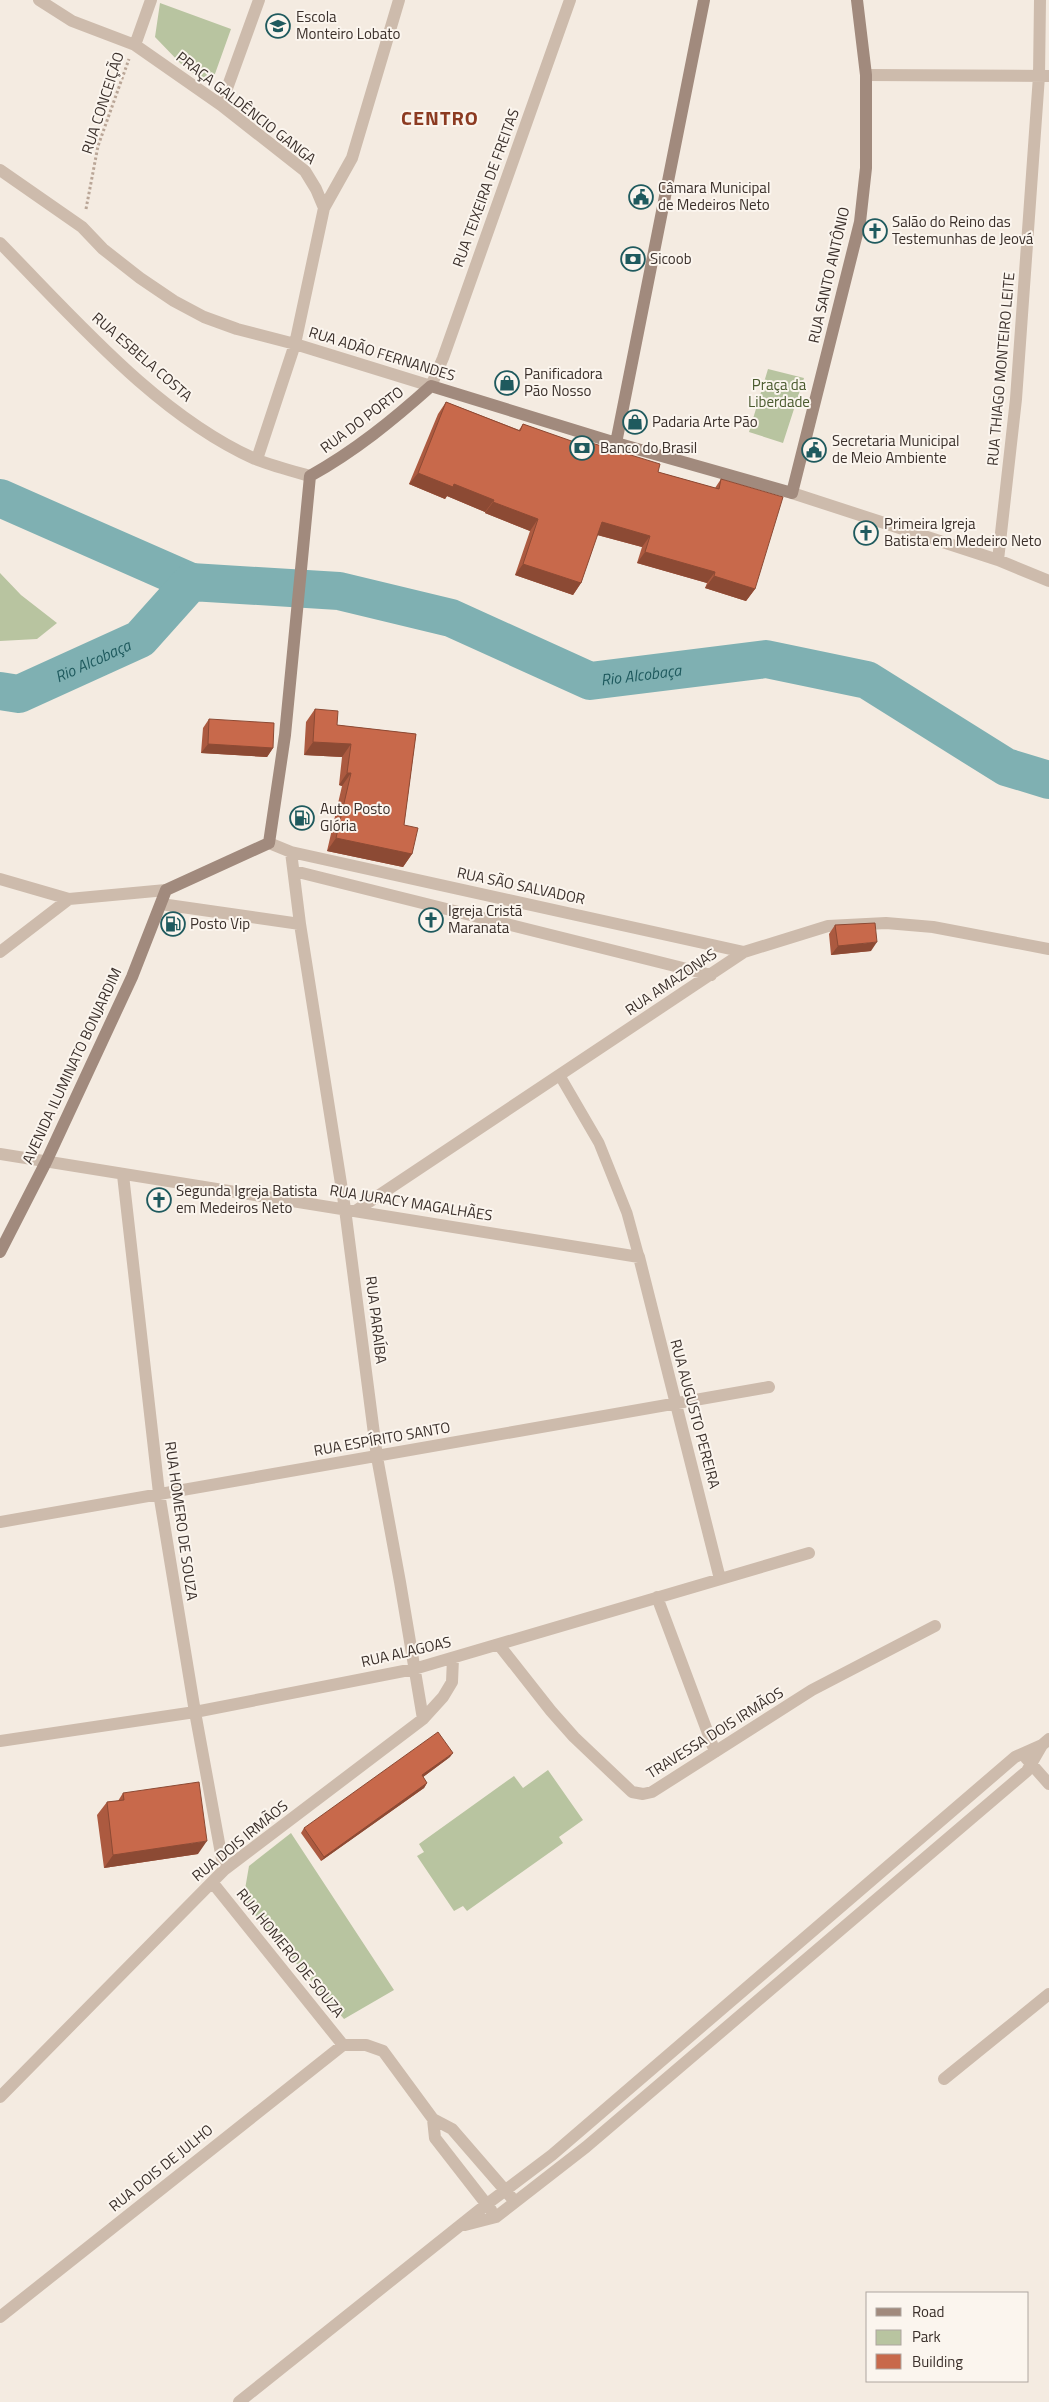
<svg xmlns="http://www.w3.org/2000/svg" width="1049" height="2402" font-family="'Titillium Web',sans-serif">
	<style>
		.green { fill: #b8c4a0 }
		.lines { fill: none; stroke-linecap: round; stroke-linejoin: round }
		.river { stroke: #7fb0b2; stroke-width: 38 }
		.path { stroke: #b9a596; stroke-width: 3; stroke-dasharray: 2.5 2.5; stroke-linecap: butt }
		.lane { stroke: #cdbbac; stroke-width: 11 }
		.street { stroke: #cdbbac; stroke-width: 12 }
		.secondary { stroke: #a18a7d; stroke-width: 12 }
		.wall { fill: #ac5a40 }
		.shaded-wall { fill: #8c4a34 }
		.building { fill: #c8694b; stroke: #8c4a34 }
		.labels { text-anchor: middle; stroke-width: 4; stroke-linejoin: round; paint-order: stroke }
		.poi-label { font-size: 15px; fill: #3b302b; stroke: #fbf5ee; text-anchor: start }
		.street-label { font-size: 15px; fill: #3b302b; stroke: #fbf5ee }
		.park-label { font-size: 15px; fill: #4a5a2e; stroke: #fbf5ee }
		.water-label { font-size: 16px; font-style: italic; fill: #1f5a5e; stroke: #fbf5ee }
		.district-label { font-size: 20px; font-weight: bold; letter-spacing: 1px; fill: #8c3b22; stroke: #fbf5ee }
	</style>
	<rect width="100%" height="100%" fill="#f4ebe1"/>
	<!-- green -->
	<path class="green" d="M160 3 231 29 211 85 182 65 155 37Z
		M768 369 804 378 783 443 749 432Z
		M0 573 21 595 57 623 37 639 0 641Z
		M548 1770 583 1820 559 1837 563 1843 467 1911 463 1906 454 1911 417 1856 424 1852 419 1844 514 1776 523 1788Z
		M291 1833 394 1990 344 2019 243 1901 249 1866Z"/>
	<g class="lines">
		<!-- river -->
		<g class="river">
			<path d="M0 498 191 582"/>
			<path id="s1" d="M0 691 19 694 140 639 191 582 339 591 451 618 590 681 766 659 867 680 1006 767 1049 780"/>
		</g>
		<!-- path -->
		<path class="path" d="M86 209 98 146 129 59"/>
		<!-- lane -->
		<path class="lane" d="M560 1076 599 1143 627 1213 639 1257"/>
		<!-- street -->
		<path class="street" d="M39 0 72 21 135 45 221 105 305 171 316 189 324 208
			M135 45 151 0
			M866 75 1049 76
			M221 105 259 0
			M0 170 82 227 103 249 140 278 174 301 204 317 237 329 295 344 431 386 443 358 570 0
			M0 243C75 319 157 415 255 459 273 466 292 471 310 476
			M257 459 295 344 324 208 352 158 399 0
			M792 493 998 560 1049 581
			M998 560 1016 399 1039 76 1040 0
			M269 843 291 852 300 924 345 1209 377 1457 400 1582 423 1719
			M291 852 744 952
			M294 871 711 975
			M0 879 69 899 166 890
			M161 904 300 924
			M0 952 69 899
			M0 1154 639 1257 720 1579
			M123 1175 159 1493 195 1712 224 1870
			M357 1210 744 952 828 926 886 923 933 927 1049 949
			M0 1522 769 1387
			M657 1597 715 1752
			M499 1645 551 1711 574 1737 632 1792 643 1794 652 1792 812 1690 935 1626
			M0 1741 195 1712 414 1669 809 1553
			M1026 1758 1049 1784
			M212 1882 343 2045
			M343 2045H366L383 2051 433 2119 452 2129 511 2197
			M944 2079 1049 1994
			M0 2097 224 1870 423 1719 443 1697 452 1682 453 1658
			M433 2119 435 2138 491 2210
			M465 2225 496 2217 586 2147 1027 1771 1042 1745
			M0 2317 343 2045
			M239 2402 487 2204 552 2155 1015 1757 1042 1745 1049 1739"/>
		<!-- secondary -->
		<path class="secondary" d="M616 443 704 0
			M0 1252 46 1162 132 977 166 890 269 843 285 735 310 476C355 451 393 420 431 386L616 443 792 493 860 222 866 168V75L857 0"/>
	</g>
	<!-- wall -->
	<path class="wall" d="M446 402 519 430 523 424 579 444 582 440 658 472 715 488 721 479 755 589 746 601 705 588 707 583 637 563 642 547 597 535 581 583 573 595 515 575 530 531 485 513V512L447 496 445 499 409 484 438 414Z
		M315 709 337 725 416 734 404 825 412 854 403 867 327 851 342 786 339 785 342 757 304 755 306 722Z
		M209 719 273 748 267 757 201 753 203 728Z
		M835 925 871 951 831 955 829 934Z
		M450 1757 423 1777 427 1783 424 1788 321 1861 301 1833 304 1828Z
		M123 1793 198 1854 104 1868 97 1815 107 1802 118 1801Z"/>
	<!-- shaded-wall -->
	<path class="shaded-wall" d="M418 473 454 484 494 500 485 512 447 496 445 499 409 484Z
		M493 502 538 519 530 531 485 513Z
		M602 522 650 536 642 547 594 534Z
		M645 552 715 572 707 583 637 563Z
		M523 564 581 583 573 595 515 575Z
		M714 576 755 589 746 601 705 588Z
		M313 742 351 744 342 757 304 755Z
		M208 744 273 748 267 757 201 753Z
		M347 773H351L342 786 339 785Z
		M336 838 412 854 403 867 327 851Z
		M877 942 871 951 831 955 838 946Z
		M453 1753 450 1757 419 1780 422 1775Z
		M427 1783 424 1788 321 1861 324 1857Z
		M207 1841 198 1854 104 1868 113 1855Z"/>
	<!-- building -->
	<path class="building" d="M446 402 520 431 523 424 580 444 582 440 660 464 658 472 719 489 721 479 783 497 755 589 714 576 715 572 645 552 650 536 602 522 581 583 523 564 538 519 493 502 494 500 454 484 453 487 418 473Z
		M315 709 338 711 337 725 416 734 404 825 418 828 412 854 336 838 351 773H347L351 744 313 742Z
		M209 719 274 723 273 748 208 744Z
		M875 923 877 942 838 946 835 925Z
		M438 1732 453 1753 422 1775 427 1783 324 1857 304 1828Z
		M199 1782 207 1841 113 1855 107 1802 124 1800 123 1793Z"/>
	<!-- icons -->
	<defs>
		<g id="school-ring" transform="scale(1.25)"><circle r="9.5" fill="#fbf5ee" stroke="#1f5a5e" stroke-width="1.5"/><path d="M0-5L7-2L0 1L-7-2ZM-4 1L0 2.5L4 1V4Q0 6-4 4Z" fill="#1f5a5e"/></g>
		<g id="civic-ring" transform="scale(1.25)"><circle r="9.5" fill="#fbf5ee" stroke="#1f5a5e" stroke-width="1.5"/><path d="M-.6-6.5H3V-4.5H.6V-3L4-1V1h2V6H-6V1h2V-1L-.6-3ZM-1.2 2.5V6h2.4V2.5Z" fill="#1f5a5e"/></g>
		<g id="church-ring" transform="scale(1.25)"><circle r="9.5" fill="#fbf5ee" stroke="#1f5a5e" stroke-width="1.5"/><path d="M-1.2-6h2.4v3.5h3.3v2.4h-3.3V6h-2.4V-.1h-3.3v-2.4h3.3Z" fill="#1f5a5e"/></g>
		<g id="bank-ring" transform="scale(1.25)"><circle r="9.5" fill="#fbf5ee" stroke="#1f5a5e" stroke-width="1.5"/><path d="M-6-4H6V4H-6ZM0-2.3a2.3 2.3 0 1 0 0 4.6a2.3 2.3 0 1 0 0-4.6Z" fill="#1f5a5e"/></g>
		<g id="shop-ring" transform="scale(1.25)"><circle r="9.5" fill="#fbf5ee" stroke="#1f5a5e" stroke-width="1.5"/><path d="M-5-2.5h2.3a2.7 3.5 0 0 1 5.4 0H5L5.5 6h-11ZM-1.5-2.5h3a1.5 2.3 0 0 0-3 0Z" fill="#1f5a5e"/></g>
		<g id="fuel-ring" transform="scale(1.25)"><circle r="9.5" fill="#fbf5ee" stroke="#1f5a5e" stroke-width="1.5"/><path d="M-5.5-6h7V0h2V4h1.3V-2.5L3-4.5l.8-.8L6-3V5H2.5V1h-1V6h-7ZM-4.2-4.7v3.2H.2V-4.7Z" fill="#1f5a5e"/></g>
	</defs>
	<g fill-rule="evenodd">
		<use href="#school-ring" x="278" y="26"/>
		<use href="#civic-ring" x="641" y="197"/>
		<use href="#church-ring" x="875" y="231"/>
		<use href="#bank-ring" x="633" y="259"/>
		<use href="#shop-ring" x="507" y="383"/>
		<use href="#shop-ring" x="635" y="422"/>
		<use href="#bank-ring" x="582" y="448"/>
		<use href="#civic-ring" x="814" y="450"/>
		<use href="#church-ring" x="866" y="533"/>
		<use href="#fuel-ring" x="302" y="818"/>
		<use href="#church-ring" x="431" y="920"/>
		<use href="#fuel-ring" x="173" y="924"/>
		<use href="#church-ring" x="159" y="1200"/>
	</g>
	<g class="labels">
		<!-- poi labels -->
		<g class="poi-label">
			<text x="296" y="22">Escola<tspan x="296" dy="17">Monteiro Lobato</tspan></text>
			<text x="658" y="193">Câmara Municipal<tspan x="658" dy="17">de Medeiros Neto</tspan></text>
			<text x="892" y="227">Salão do Reino das<tspan x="892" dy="17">Testemunhas de Jeová</tspan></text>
			<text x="650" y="264">Sicoob</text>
			<text x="524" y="379">Panificadora<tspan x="524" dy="17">Pão Nosso</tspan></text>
			<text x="652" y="427">Padaria Arte Pão</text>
			<text x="832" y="446">Secretaria Municipal<tspan x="832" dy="17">de Meio Ambiente</tspan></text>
			<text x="600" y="453">Banco do Brasil</text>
			<text x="884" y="529">Primeira Igreja<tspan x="884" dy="17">Batista em Medeiro Neto</tspan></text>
			<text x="320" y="814">Auto Posto<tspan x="320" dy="17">Glória</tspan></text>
			<text x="448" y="916">Igreja Cristã<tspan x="448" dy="17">Maranata</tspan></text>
			<text x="190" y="929">Posto Vip</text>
			<text x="176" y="1196">Segunda Igreja Batista<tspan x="176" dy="17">em Medeiros Neto</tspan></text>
		</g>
		<!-- street labels -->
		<g class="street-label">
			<text transform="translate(103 103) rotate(-72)" y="5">RUA CONCEIÇÃO</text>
			<text transform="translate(246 108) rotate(38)" y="5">PRAÇA GALDÊNCIO GANGA</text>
			<text transform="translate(486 188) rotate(-70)" y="5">RUA TEIXEIRA DE FREITAS</text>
			<text transform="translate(829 275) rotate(-77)" y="5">RUA SANTO ANTÔNIO</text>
			<text transform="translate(382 354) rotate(17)" y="5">RUA ADÃO FERNANDES</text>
			<text transform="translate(142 357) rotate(41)" y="5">RUA ESBELA COSTA</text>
			<text transform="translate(1001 369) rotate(-85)" y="5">RUA THIAGO MONTEIRO LEITE</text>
			<text transform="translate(362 420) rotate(-37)" y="5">RUA DO PORTO</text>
			<text transform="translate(521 886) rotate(12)" y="5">RUA SÃO SALVADOR</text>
			<text transform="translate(671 982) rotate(-34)" y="5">RUA AMAZONAS</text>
			<text transform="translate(72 1066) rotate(-65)" y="5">AVENIDA ILUMINATO BONJARDIM</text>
			<text transform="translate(411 1203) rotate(9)" y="5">RUA JURACY MAGALHÃES</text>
			<text transform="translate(376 1320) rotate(83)" y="5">RUA PARAÍBA</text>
			<text transform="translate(695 1414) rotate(75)" y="5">RUA AUGUSTO PEREIRA</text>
			<text transform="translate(382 1439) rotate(-10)" y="5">RUA ESPÍRITO SANTO</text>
			<text transform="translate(181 1521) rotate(82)" y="5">RUA HOMERO DE SOUZA</text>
			<text transform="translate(406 1652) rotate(-13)" y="5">RUA ALAGOAS</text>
			<text transform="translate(715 1733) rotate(-32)" y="5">TRAVESSA DOIS IRMÃOS</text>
			<text transform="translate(240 1841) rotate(-39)" y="5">RUA DOIS IRMÃOS</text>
			<text transform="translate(290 1953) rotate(51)" y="5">RUA HOMERO DE SOUZA</text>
			<text transform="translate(161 2168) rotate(-39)" y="5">RUA DOIS DE JULHO</text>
		</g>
		<!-- park labels -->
		<g class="park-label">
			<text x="779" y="390">Praça da<tspan x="779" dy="17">Liberdade</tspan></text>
		</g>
		<!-- water labels -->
		<g class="water-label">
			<text dy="6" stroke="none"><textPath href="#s1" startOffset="100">Rio Alcobaça</textPath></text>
			<text dy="6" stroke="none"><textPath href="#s1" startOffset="696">Rio Alcobaça</textPath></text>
		</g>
		<!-- district labels -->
		<g class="district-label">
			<text x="440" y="125">CENTRO</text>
		</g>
	</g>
	<!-- legend -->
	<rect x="866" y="2292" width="162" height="90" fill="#fbf5ee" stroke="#aea6a0"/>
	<rect x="876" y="2308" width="25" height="8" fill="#a18a7d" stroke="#aea6a0"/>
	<text x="912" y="2317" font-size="15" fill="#3b302b">Road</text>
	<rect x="876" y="2330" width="25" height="15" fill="#b8c4a0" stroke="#aea6a0"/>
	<text x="912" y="2342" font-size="15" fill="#3b302b">Park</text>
	<rect x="876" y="2354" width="25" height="15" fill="#c8694b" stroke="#aea6a0"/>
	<text x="912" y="2367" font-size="15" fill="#3b302b">Building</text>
</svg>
